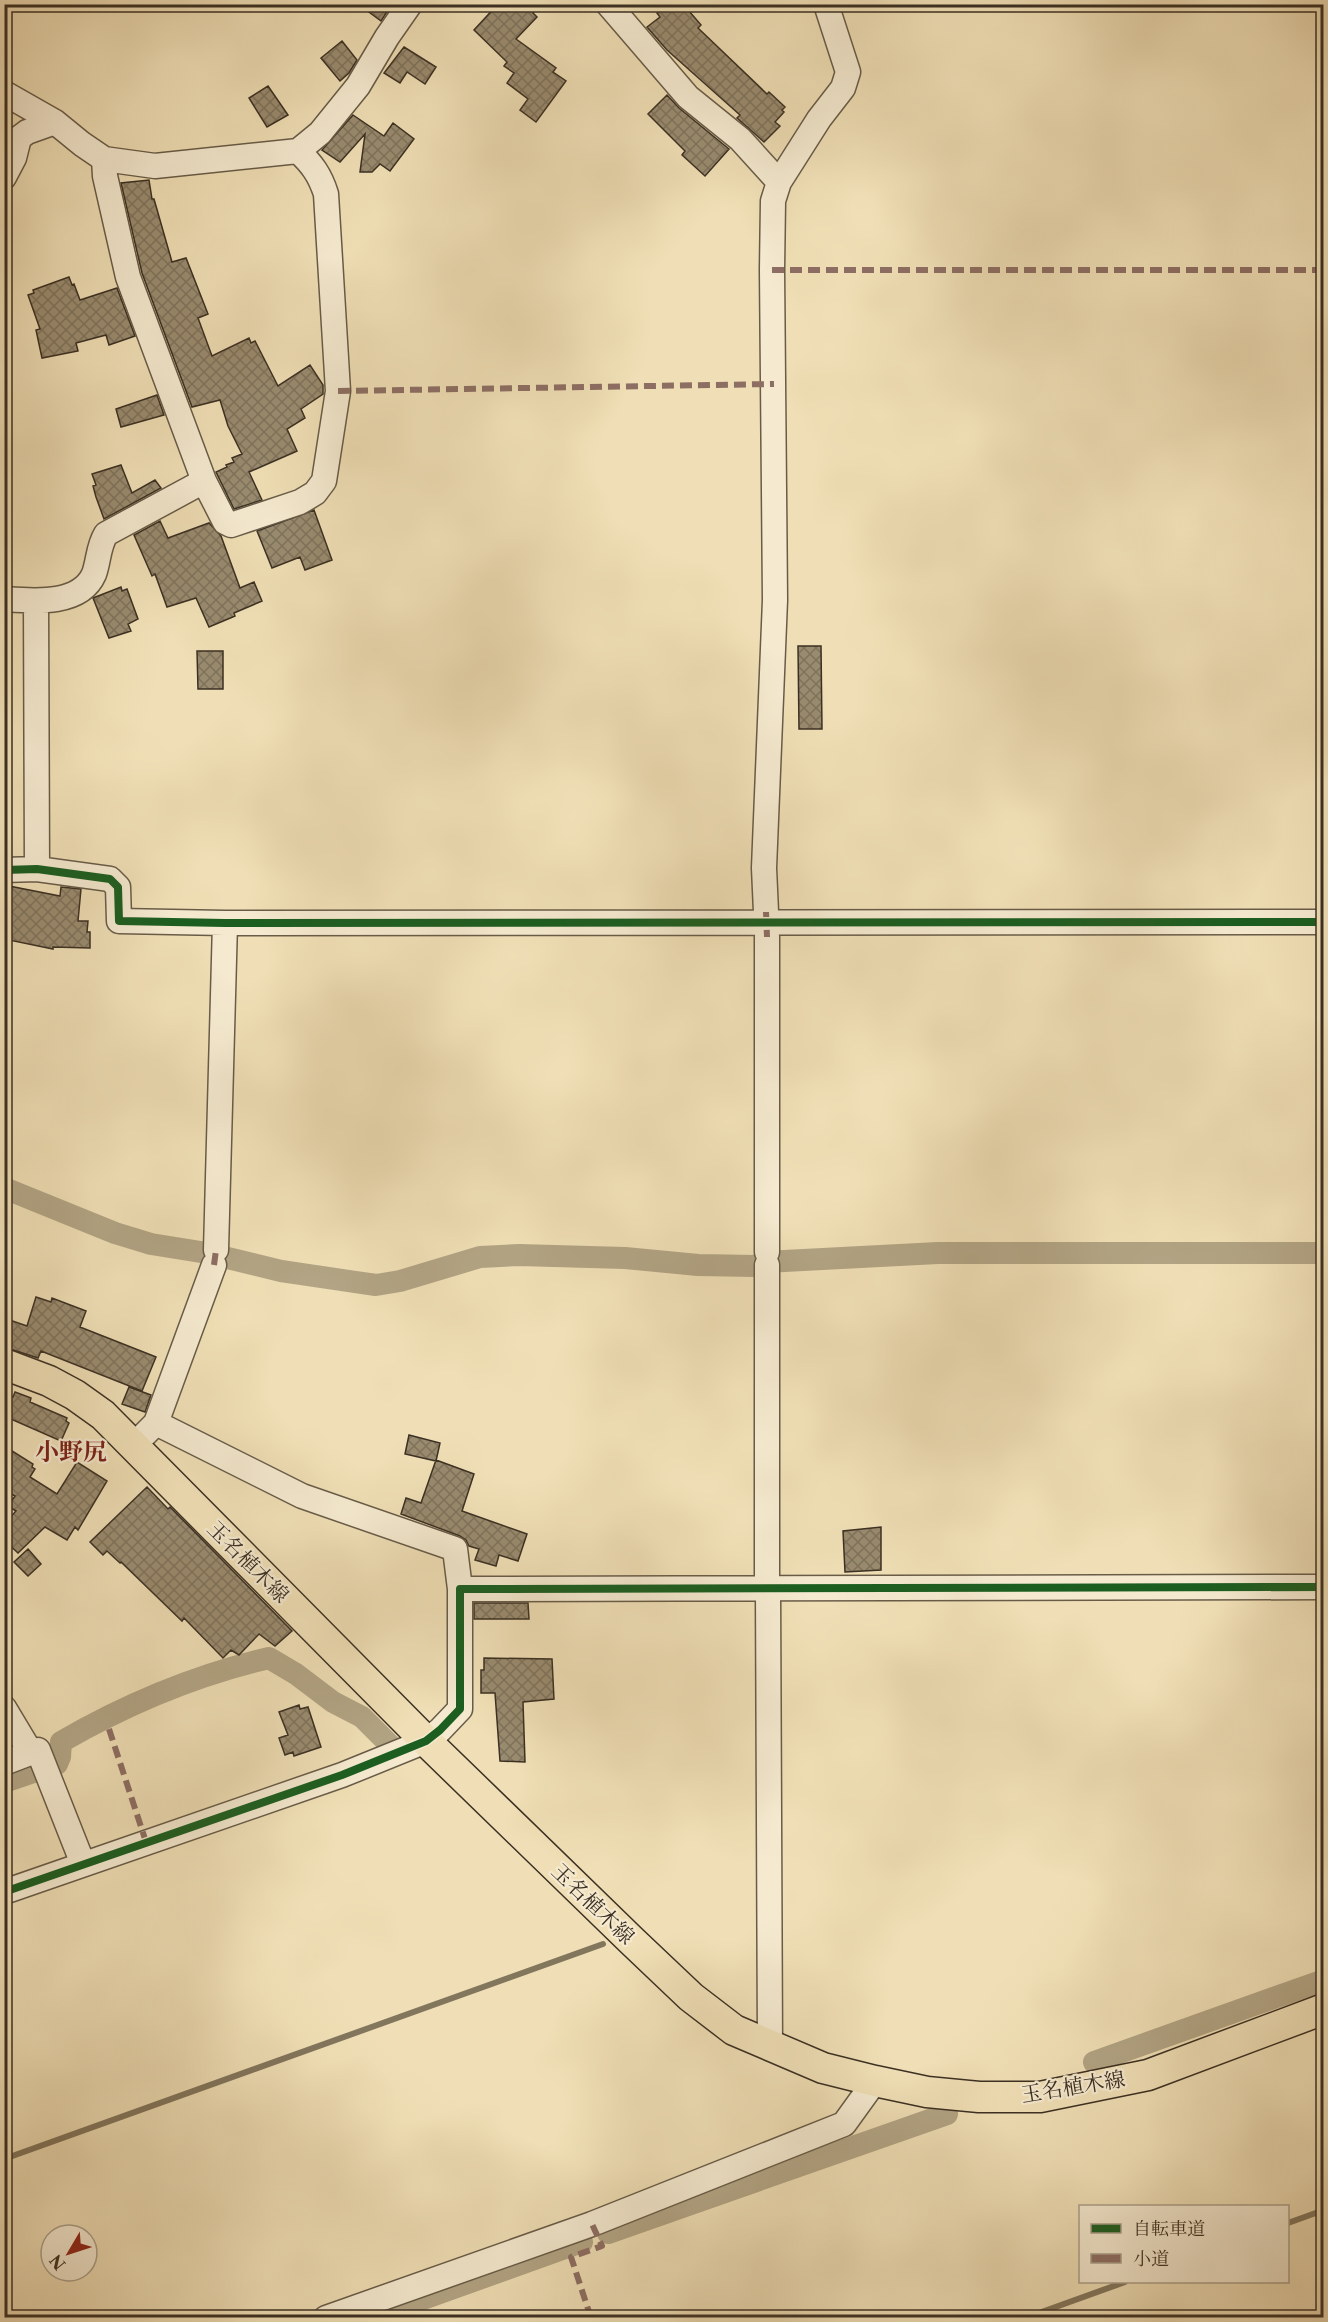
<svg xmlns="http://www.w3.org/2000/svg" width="1328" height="2322" font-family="'Libre Caslon Text','Noto Serif JP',serif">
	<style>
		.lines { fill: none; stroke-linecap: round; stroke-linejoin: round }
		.stream { stroke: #82765d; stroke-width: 6 }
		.canal { stroke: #b2a484; stroke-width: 22 }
		.building { fill: url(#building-cross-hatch); stroke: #3b3023; stroke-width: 1.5 }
		.minor-casing { stroke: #685c48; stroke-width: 27 }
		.major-casing { stroke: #3b3023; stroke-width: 33 }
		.minor { stroke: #f5ead0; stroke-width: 24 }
		.major { stroke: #f0dfb6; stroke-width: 30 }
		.quiet { stroke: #8d6e63; stroke-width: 6; stroke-dasharray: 12 6; stroke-linecap: butt }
		.cycleway-casing { stroke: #f5ead0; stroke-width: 11 }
		.cycleway { stroke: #1b5e20; stroke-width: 8 }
		.labels { text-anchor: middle; stroke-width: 4.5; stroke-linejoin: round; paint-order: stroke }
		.street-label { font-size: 21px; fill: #3b3023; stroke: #f5ead0 }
		.quarter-label { font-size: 24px; font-weight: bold; fill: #7a1f14; stroke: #f5ead0 }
	</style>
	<defs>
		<pattern id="building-cross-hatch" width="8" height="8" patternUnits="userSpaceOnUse" patternTransform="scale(1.5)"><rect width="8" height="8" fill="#998b6f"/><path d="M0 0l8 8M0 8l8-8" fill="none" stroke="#7e725b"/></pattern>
	</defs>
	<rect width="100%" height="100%" fill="#f0dfb6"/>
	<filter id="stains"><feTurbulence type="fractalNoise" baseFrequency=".00333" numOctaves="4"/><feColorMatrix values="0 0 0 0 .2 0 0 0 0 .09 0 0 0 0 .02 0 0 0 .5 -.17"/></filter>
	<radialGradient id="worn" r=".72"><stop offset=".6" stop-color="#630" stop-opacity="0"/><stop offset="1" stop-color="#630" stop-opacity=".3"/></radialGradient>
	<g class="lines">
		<!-- stream -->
		<path class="stream" d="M4 2159 603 1944
			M1288 2223 1324 2210
			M1025 2318 1125 2282"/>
		<!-- canal -->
		<path class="canal" d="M4 1188 115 1233 151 1244 207 1253 281 1271 376 1285 400 1281 480 1257 519 1255 625 1258 698 1265 754 1266 765 1262 938 1253H1324
			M4 1782 57 1764 60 1757 61 1742C125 1705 196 1675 269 1658L296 1674 333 1702 362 1717 392 1747
			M1094 2062 1324 1980
			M608 2233 947 2114
			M370 2318 582 2242"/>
	</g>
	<!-- building -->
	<path class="building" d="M358 4H392L381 21Z
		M498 4H540L533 13 537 17 516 39 556 68 553 72 566 81 536 122 520 110 528 99 507 83 514 73 504 66 507 62 474 30Z
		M667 4H683L701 25 698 28 767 94 769 92 785 107 782 110 784 112 775 122 780 126 764 142 737 118 740 115 667 50 647 27 660 17 657 13Z
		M342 41 357 60 349 73 340 81 321 58Z
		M404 47 436 67 425 84 407 72 400 83 384 73Z
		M268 86 288 115 267 127 249 98Z
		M667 95 679 108 729 149 705 176 682 155 685 151 648 114Z
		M353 115 384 136 393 123 414 139 390 171 380 164 372 172H360L365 134 340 162 322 150Z
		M149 180 152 199H154L172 262 186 258 208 314 198 318 212 356 249 338 251 343 255 341 278 386 310 365 323 385V394L301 409 305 418 287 429 297 451 249 472 262 500 234 509 216 472 227 467 226 465 234 462 232 458 242 454 228 426 220 400 192 407 142 273 121 183Z
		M69 277 72 285 74 284 80 300 117 288 135 336 109 345 106 335 76 343 78 351 42 358 36 330 40 329 28 295 34 293 33 290Z
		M157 395 164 415 121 427 116 409Z
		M121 465 132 493 155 480 161 488 104 519 96 497 93 486 96 485 92 474Z
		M314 510 332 560 305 570 300 557 272 568 257 531Z
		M160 521 168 538 209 523 221 536 240 588 254 582 262 601 234 613 235 616 209 627 196 598 167 607 155 574 152 576 134 535Z
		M121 587 122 591 127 589 138 619 128 624 131 631 109 638 93 598Z
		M798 646H821L822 729H799Z
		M197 651H223V689H198Z
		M4 885 60 896 61 887 81 889 78 921H88L87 932H90V948L53 947V949L4 939Z
		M36 1297 51 1302 52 1298 86 1311 80 1327 156 1357 142 1391 41 1351 38 1358 4 1347V1318L27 1326Z
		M129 1387 151 1395 145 1412 122 1404Z
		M15 1392 31 1398 30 1402 67 1418 66 1421 69 1423 61 1441 4 1416V1393L13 1397Z
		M409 1435 440 1443 436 1461 405 1454Z
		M4 1446 33 1464 32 1467 35 1469 30 1477 57 1494 77 1462 107 1481 78 1530 75 1527 67 1540 45 1527 18 1553 4 1540V1524L16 1511 8 1506 15 1496 4 1490Z
		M436 1460 474 1474 462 1511 527 1534 518 1561 499 1555 496 1566 475 1560 479 1549 469 1546 466 1540 460 1536 401 1514 406 1498 421 1503Z
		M147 1487 168 1509 170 1507 292 1631 275 1646 259 1634 239 1655 231 1650 223 1658 184 1618 182 1621 121 1562 120 1563 107 1551 103 1555 90 1542Z
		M881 1527V1570L845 1572 843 1531Z
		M28 1549 41 1564 28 1576 14 1562Z
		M474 1603H528L529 1619H474Z
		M484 1658 552 1659 554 1699 523 1702 525 1762 500 1761 495 1693H481V1670H484Z
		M299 1705 300 1709 308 1707 321 1747 294 1756 293 1752 285 1755 279 1738 288 1735 279 1712Z"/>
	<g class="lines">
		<!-- minor casing -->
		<g class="minor-casing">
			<path id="minor" d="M608 4 688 97 740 139 779 182
				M4 93 55 122 82 144 104 159 155 166 298 151 320 133 358 86 387 37 410 4
				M4 177 14 158 19 138 27 132 55 122
				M204 481 225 522 231 525 300 502 315 493 324 481 338 391 326 194C320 175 312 164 298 151
				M4 599C33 601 80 606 94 574 99 560 98 547 106 534L204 481 128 277 105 176 104 159
				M36 601 37 869
				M4 870 37 869 110 879 118 887 119 921 225 923 1324 922
				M766 912 764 868 775 600 772 270 773 201 779 182 819 119 843 88 848 72 826 4
				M216 1250 225 923
				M767 1252V937
				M767 1265V1581
				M156 1423 302 1496 455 1549 460 1589
				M145 1434 156 1423 214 1265
				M768 1590 770 2046
				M4 1708 31 1753
				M4 1763 38 1750 83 1864
				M4 1892 342 1775 426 1741 440 1730 460 1709V1589L1324 1587
				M326 2318 592 2224 844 2124 875 2081"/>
		</g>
		<!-- major casing -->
		<g class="major-casing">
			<path id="major" d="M4 1364 49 1381 75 1395 103 1415 426 1741 632 1941 691 1997 734 2030 823 2068 875 2081 927 2092 979 2097H1040L1148 2075 1324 2009"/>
		</g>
		<!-- minor -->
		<use href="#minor" class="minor"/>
		<!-- major -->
		<use href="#major" class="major"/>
		<!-- quiet -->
		<path class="quiet" d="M772 270H1324
			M338 391 774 384
			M766 912 767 937
			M214 1265 216 1250
			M109 1729 146 1842
			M591 2318 571 2257 602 2246 592 2224"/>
		<!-- cycleway casing -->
		<g class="cycleway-casing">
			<path id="cycleway" d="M4 870 37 869 110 879 118 887 119 921 225 923 1324 922
				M4 1892 342 1775 426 1741 440 1730 460 1709V1589L1324 1587"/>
		</g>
		<!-- cycleway -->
		<use href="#cycleway" class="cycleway"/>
	</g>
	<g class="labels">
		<!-- street labels -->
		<g class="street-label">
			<text transform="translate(248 1562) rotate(45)" y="7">玉名植木線</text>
			<text transform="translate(593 1904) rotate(44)" y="7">玉名植木線</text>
			<text transform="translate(1073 2087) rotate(-9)" y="7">玉名植木線</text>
		</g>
		<!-- quarter labels -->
		<g class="quarter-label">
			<text x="71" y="1460">小野尻</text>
		</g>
	</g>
	<!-- margin -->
	<rect width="1328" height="2322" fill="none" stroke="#f0dfb6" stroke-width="24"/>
	<rect x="6" y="6" width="1316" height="2310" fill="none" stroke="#3b3023" stroke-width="3"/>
	<rect x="12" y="12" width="1304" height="2298" fill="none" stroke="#3b3023" stroke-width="1.5"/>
	<!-- legend -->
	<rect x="1079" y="2205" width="210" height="78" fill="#f5ead0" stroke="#aba08b" stroke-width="1.5"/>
	<rect x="1091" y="2224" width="30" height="9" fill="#1b5e20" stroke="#aba08b" stroke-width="1.5"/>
	<text x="1133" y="2235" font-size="18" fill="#3b3023">自転車道</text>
	<rect x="1091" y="2254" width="30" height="9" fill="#8d6e63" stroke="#aba08b" stroke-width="1.5"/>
	<text x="1133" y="2265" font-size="18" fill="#3b3023">小道</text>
	<!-- north arrow -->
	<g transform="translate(69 2253) rotate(231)"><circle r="28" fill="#f5ead0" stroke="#aba08b" stroke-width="1.5"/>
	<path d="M0-4.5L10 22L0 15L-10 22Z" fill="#8f2418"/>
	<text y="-9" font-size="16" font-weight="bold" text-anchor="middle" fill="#3b3023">N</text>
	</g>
	<rect width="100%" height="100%" filter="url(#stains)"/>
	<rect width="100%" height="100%" fill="url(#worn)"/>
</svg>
